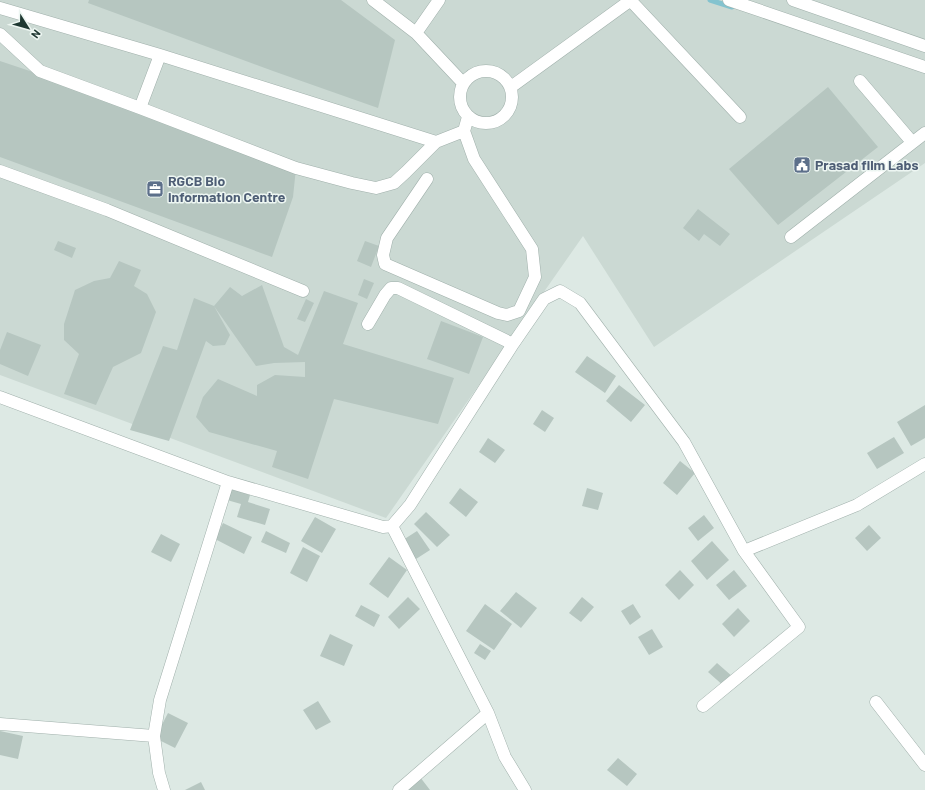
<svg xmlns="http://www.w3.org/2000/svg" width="925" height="790" font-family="Barlow,sans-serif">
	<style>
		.built { fill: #cbd9d3 }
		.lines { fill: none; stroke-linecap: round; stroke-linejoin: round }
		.stream { stroke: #84c3cf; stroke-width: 5 }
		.building { fill: #b6c6c0 }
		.minor-casing { stroke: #a0b0ab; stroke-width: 13 }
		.minor { stroke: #fff; stroke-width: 12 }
		.labels { text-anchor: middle; stroke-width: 3; stroke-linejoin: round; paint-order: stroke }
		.service-label { font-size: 14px; font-weight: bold; fill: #4e5e75; stroke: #edf6f2; text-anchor: start }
	</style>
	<rect width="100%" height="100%" fill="#dde9e4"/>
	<!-- built -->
	<path class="built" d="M0 0H925V163L654 347 583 236 386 518 0 375Z"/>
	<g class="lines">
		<!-- stream -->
		<path class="stream" d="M710 0 732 7"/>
	</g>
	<!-- building -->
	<path class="building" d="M89 0H341L395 40 378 108 273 71 88 3Z
		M0 61 140 108 296 168 293 197 272 257 0 157Z
		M828 87 878 147 778 225 729 169Z
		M698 209 730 234 720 246 704 234 699 241 683 228Z
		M58 241 76 248 72 258 54 250Z
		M365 241 379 246 371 267 357 261Z
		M119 261 141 270 134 286 147 294 156 312 141 353 113 367 96 405 64 394 79 354 64 340V324L75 290 94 281 110 278Z
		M364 279 374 283 367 299 358 295Z
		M262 285 284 347 298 355 324 291 358 303 343 344 454 378 438 424 334 399 308 479 272 467 277 451 209 432 196 417 203 397 218 379 257 396V385L275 375 305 377V362L274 363 256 366 214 306 230 335 225 345 213 346 206 341 169 441 130 430 163 346 177 350 194 298 214 306 230 287 242 296Z
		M306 299 314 303 305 322 297 319Z
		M441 321 483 337 469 374 427 359Z
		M7 332 41 345 28 376 0 364V350Z
		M587 356 616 376 605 393 575 372Z
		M619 385 645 405 631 422 606 401Z
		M925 405V438L911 446 897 422Z
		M542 410 554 418 545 432 533 424Z
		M894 437 904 453 877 469 867 453Z
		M488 438 505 450 495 463 479 452Z
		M680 461 695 473 677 495 663 483Z
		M460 488 478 502 466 517 449 503Z
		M587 488 603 493 598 510 582 506Z
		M231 489 250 495 248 502 270 509 265 525 237 517 241 504 227 500Z
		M426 512 450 535 437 547 414 524Z
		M704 515 714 528 698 541 688 528Z
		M315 517 336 529 322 553 301 541Z
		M223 523 252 537 244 554 215 539Z
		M869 525 881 538 867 551 855 538Z
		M266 531 290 543 286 553 261 542Z
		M417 531 430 550 416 559 403 540Z
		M161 534 180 544 171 562 151 552Z
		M712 541 729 560 707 580 691 561Z
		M303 547 320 556 307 582 290 573Z
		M389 557 407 570 388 598 369 584Z
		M680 570 694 585 679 600 665 585Z
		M734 570 747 586 729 600 716 585Z
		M516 592 537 608 521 628 500 611Z
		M408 597 420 609 399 629 388 617Z
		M582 597 594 607 581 622 569 613Z
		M485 604 512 624 494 650 466 631Z
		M633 604 641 617 630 625 621 611Z
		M361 605 380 615 374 627 355 616Z
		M738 608 750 621 734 637 722 624Z
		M652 629 663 647 649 655 638 637Z
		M330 634 353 645 344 666 320 656Z
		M480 644 491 651 485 660 474 653Z
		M717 663 733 677 725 687 708 672Z
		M318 701 331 722 316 730 303 710Z
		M168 713 188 723 175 748 155 738Z
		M0 731 23 736 18 759 0 755Z
		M618 758 637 774 627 786 607 770Z
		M420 777 430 790H404Z
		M201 782 205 790H185Z"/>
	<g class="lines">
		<!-- minor casing -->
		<g class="minor-casing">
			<path id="minor" d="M373 0 416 33 463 83
				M729 0 925 67
				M793 0 925 46
				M631 1 740 117
				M0 8 160 55 436 142 464 131
				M416 33 439 0
				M0 34 40 71 140 108 296 168 352 183 376 188 394 183 406 172 436 142
				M460 97a26 26 0 1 1 52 0a26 26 0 1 1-52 0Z
				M860 81 912 142
				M511 87 631 0
				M140 108 160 55
				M0 171 107 210 303 291
				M427 179 387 238 383 255 385 264 498 313 507 315 519 311 535 277 532 249 474 159 464 131 468 117
				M791 237 925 133
				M368 324 385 295 391 288H398L513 344
				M0 397 228 482 383 527 392 526 410 505 513 344 544 299 560 291 580 303 684 442 744 551 799 627 703 706
				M392 526 488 713 505 757 525 790
				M744 551 857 505 925 464
				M876 702 925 765
				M0 724 154 736
				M164 790 159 773 154 736 160 700 228 482
				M399 790 488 713"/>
		</g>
		<!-- minor -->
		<use href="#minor" class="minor"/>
	</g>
	<!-- icons -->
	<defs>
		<g id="civic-square" transform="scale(0.9)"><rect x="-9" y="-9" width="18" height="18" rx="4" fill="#5c6f8a" stroke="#edf6f2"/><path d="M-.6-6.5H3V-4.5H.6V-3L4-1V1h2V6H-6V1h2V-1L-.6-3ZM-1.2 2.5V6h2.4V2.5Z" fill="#fff"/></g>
		<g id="office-square" transform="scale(0.9)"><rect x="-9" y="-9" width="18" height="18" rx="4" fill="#5c6f8a" stroke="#edf6f2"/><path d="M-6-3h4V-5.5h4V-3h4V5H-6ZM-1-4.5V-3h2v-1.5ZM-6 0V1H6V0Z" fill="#fff"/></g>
	</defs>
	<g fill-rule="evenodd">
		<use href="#civic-square" x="802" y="165"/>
		<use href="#office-square" x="155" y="189"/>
	</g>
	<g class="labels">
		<!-- service labels -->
		<g class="service-label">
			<text x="815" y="170">Prasad film Labs</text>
			<text x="168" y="186">RGCB Bio<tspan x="168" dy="16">information Centre</tspan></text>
		</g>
	</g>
	<!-- north arrow -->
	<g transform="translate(28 28) rotate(127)" stroke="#edf6f2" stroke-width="3" paint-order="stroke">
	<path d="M0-3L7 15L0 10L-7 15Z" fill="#1f3832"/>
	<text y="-6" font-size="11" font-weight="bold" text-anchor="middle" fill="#1f3832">N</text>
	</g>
</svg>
